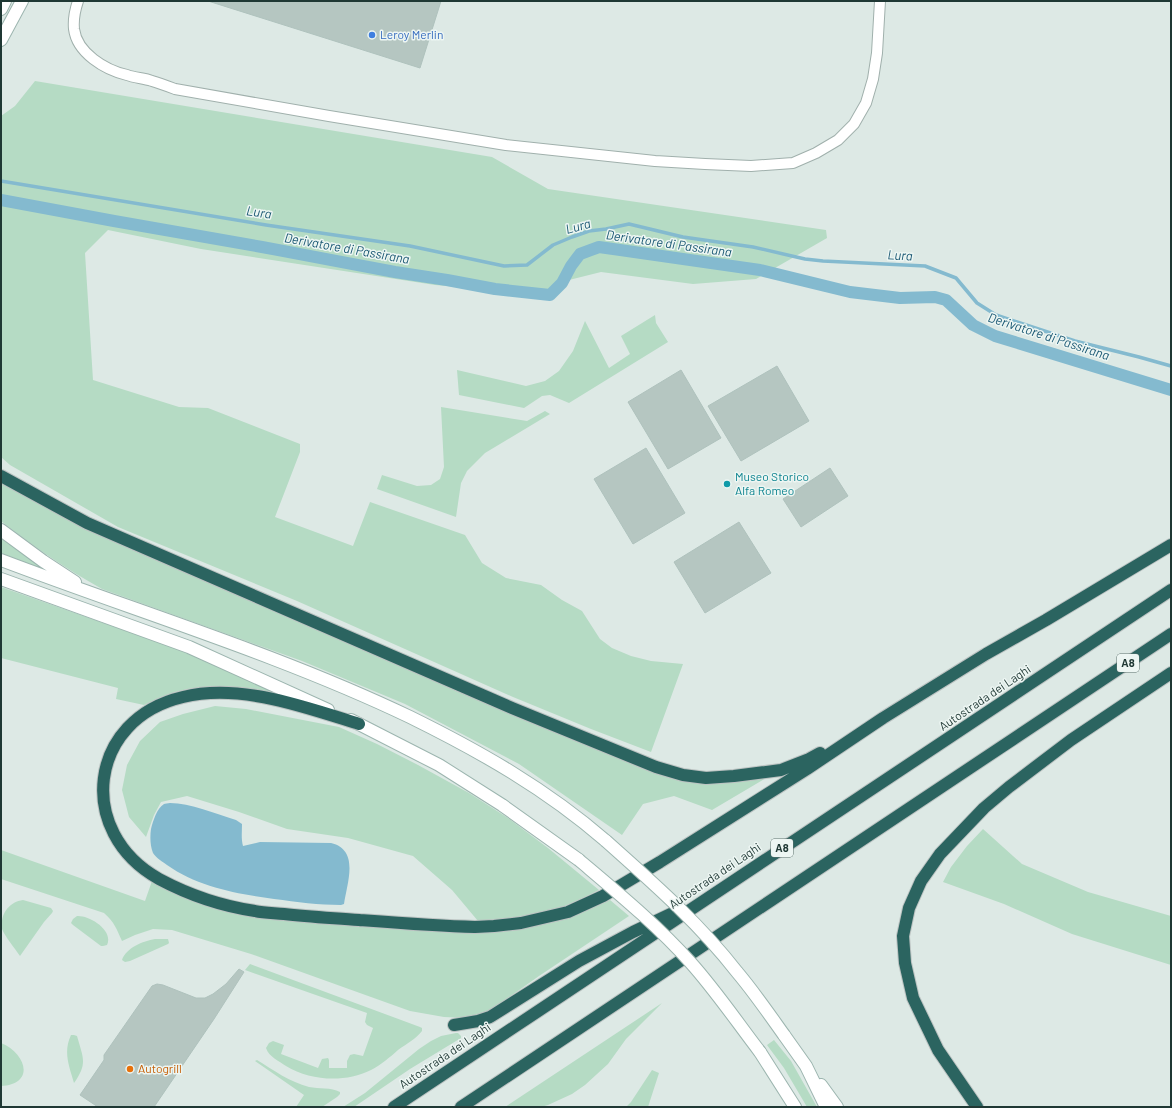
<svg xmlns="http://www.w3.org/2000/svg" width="1172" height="1108" font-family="Barlow,sans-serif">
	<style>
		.green { fill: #b5dbc4 }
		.water { fill: #84bacf }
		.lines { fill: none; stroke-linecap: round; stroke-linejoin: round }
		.stream { stroke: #84bacf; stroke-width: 3.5 }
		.canal { stroke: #84bacf; stroke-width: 12 }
		.building { fill: #b5c6c1; stroke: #afc2bd }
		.minor-casing { stroke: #a0b0ac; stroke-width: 12 }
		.secondary-casing { stroke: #9cb5af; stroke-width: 14 }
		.motorway-casing { stroke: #bcc3c2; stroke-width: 14 }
		.minor { stroke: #fff; stroke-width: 10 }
		.secondary { stroke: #fff; stroke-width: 12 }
		.motorway { stroke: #2b6460; stroke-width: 12 }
		.secondary-bridge-casing { stroke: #9cb5af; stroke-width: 14; stroke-linecap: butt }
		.secondary-bridge { stroke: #fff; stroke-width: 12 }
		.shop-dot { fill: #3f7fe0; stroke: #edf6f3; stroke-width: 1.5 }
		.culture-dot { fill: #0f9aa8; stroke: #edf6f3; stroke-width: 1.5 }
		.food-dot { fill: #e8710a; stroke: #edf6f3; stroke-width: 1.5 }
		.labels { text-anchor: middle; stroke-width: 3; stroke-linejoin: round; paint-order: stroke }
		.shield { fill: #edf6f3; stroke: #5d716d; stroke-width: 1 }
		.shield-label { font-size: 11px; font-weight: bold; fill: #1f3834 }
		.shop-label { font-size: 12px; fill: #366cbe; stroke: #edf6f3; text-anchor: start }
		.culture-label { font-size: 12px; fill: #0d838f; stroke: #edf6f3; text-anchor: start }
		.street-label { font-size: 12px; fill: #1f3834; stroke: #edf6f3 }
		.food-label { font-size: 12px; fill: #c56008; stroke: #edf6f3; text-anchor: start }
		.water-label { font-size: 13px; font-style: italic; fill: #1a5873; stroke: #edf6f3 }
	</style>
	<rect width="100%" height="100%" fill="#dde9e5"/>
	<!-- green -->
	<path class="green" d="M35 81 492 157 548 189 826 230 827 238 756 279 693 284 601 272 561 282 541 294 435 285 201 249 108 230 85 253 93 380 179 407 208 408 300 444V452L275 517 353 546 370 502 465 535 482 563 506 578 541 585 562 600 582 611 600 639 612 648 631 656 651 661 683 664 651 752 591 729 513 697 297 601 118 527 10 465 1 457V116L15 106Z
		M655 315 656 323 668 342 569 403 550 395 542 396 524 408 459 395 457 370 526 386 545 381 559 371 573 351 585 321 609 368 630 354 621 336Z
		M441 407 527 421 545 411 550 414 485 453 467 471 461 483 456 517 377 489 382 475 417 486 431 485 440 479 444 467Z
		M1 482 654 772H776L712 810 674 796 643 804 622 835 519 764 405 704 302 661 102 589C66 569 33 546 1 521Z
		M1 538 59 575 1 553Z
		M1 587 186 652 276 691 275 693 243 688H192L175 692 161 697 144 705 116 699 118 688 1 658Z
		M215 706 246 709 339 727 377 744 418 765 469 793 508 818 548 848 599 890C585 897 571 904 556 909 531 917 504 920 478 921L452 890 413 856 348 838 287 829 239 812 187 796 161 802 154 815 146 837 129 817 122 790 127 765 140 741 160 722 183 714Z
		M983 829 1022 864 1088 892 1171 916V965L1072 934 1004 904 943 882 951 867 967 846Z
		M1 850 145 901 152 881 236 913 262 918 355 926 455 933 514 930 534 926 557 921 610 900 629 916 539 976 494 1008 487 1012 466 1018 444 1017 410 1011 251 954 172 930 153 929 135 935 122 941C116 928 115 923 104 913L1 879Z
		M23 900 51 908 53 911 52 913 44 922 20 956C14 947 6 938 2 929 0 914 9 902 23 900Z
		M77 916C89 915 114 930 107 945L103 946H101L73 925 71 923 73 919Z
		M155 939H168L169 943 168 944 130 961 125 962 122 960C126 948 143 941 155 939Z
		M250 964 420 1027 422 1028V1031C416 1039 406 1044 398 1050 390 1057 381 1065 371 1070 345 1083 311 1081 286 1066 279 1061 269 1057 266 1048L269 1043 273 1041 284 1045 281 1054 318 1068 322 1059 328 1058 329 1060V1068H347V1061L350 1055 354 1054 363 1056 373 1028 367 1025 365 1022 367 1013 245 970Z
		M662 1003 626 1039 608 1064 585 1085 572 1094 548 1105 541 1107H505Z
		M456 1033H458L461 1036V1038L410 1069 354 1107H343L365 1093 419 1049 431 1041 441 1036Z
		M71 1035H74L77 1036C83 1058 88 1063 74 1083 69 1066 63 1052 71 1035Z
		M774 1040 791 1061 817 1107H807L784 1068 767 1045Z
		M1 1043C26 1053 36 1084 1 1086Z
		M257 1060C273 1070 290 1082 309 1087 319 1089 331 1087 340 1092V1094L337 1097 322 1107H296L304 1095 255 1061Z
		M652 1070 659 1073 648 1107H626L631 1102Z"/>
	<!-- water -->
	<path class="water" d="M170 803C190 803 216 814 236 820L242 824C242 831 241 839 243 846L260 842 331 843C360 850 347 883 344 904L341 905C319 905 297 902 274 899 238 894 198 887 167 865 163 862 156 858 153 853 150 846 150 836 151 829 153 821 157 808 164 804 165 804 168 803 170 803Z"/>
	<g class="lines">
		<!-- stream -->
		<path class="stream" d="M1 181 266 225 410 246 504 266 527 265 553 245 572 237 589 231 606 229 629 224 683 237 753 247 805 259 823 261 925 266 956 278 977 303 996 315 1075 341 1139 357 1171 366"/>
		<!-- canal -->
		<path class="canal" d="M1 200 114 221 262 247 395 272 447 280 495 289 550 295 562 283 571 266 580 254 599 247 760 270 850 292 900 298 935 297 946 300 973 325 995 336 1171 390"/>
	</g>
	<!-- building -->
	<path class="building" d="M208 1H441L420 68Z
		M777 366 809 421 741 461 708 406Z
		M681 370 721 438 668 469 628 402Z
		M646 448 685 513 633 544 594 479Z
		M830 468 848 496 801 527 783 499Z
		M739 522 771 573 705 613 674 562Z
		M239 969 244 972 214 1019 154 1107H98L80 1095 104 1060V1055L152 986 157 984 163 985 196 998H205L213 994 226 984Z"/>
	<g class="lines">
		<!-- minor casing -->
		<g class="minor-casing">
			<path id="minor" d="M78 1C75 10 73 19 74 29 77 53 105 70 127 75 135 78 144 78 152 81 159 83 167 86 175 89L329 116 506 145 655 161 705 164 751 166 793 163 816 153 838 140 854 124 866 103 873 79 877 53 880 1"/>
		</g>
		<!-- secondary casing -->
		<g class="secondary-casing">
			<path id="secondary" d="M1 9 5 1
				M1 40 22 1
				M1 530 43 561 75 582
				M1 560C138 612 278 654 410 717 481 752 546 789 606 841
				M1 579 189 647 328 710
				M351 720 439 765 502 805 579 860
				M784 1035 806 1066 826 1107
				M760 1052 795 1107
				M821 1085 837 1107"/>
		</g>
		<!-- motorway casing -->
		<g class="motorway-casing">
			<path id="motorway" d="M1 476 87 523 512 708 656 767 683 775 706 778 734 776 781 770 809 759 820 753
				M359 724C305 707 240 683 183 697 88 719 75 832 159 879 189 895 221 906 255 911 264 913 275 913 284 914 309 917 334 918 359 920 398 923 436 926 475 927L494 926 521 923 568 912 603 896 660 862 807 769 883 718 986 654 1046 620 1171 545
				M454 1025 478 1021 490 1017 579 961 633 932 675 912
				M394 1107C653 934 913 763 1171 590
				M461 1107 1171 634
				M977 1107 938 1050 913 998 905 963 903 936 909 908 921 881 940 854 984 808 1009 787 1071 740 1171 673"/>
		</g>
		<!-- minor -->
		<use href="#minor" class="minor"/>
		<!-- secondary -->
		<use href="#secondary" class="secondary"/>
		<!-- motorway -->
		<use href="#motorway" class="motorway"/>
		<!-- secondary-bridge casing -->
		<g class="secondary-bridge-casing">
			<path id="secondary-bridge" d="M606 841C652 882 699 923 737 972 754 992 769 1014 784 1035
				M579 860C618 893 657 925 691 963 716 991 737 1022 760 1052"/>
		</g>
		<!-- secondary-bridge -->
		<use href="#secondary-bridge" class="secondary-bridge"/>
	</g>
	<!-- markers -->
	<circle class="shop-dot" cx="372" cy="35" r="4"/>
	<circle class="culture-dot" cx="727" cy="484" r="4"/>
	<circle class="food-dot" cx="130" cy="1069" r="4"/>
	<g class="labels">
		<!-- shield labels -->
		<g class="shield">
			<rect x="1117" y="654" width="22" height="18" rx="3"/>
			<rect x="771" y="839" width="22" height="18" rx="3"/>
		</g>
		<g class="shield-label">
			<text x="1128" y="667">A8</text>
			<text x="782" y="852">A8</text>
		</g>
		<!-- shop labels -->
		<g class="shop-label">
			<text x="380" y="39">Leroy Merlin</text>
		</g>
		<!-- culture labels -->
		<g class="culture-label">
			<text x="735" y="481">Museo Storico<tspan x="735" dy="14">Alfa Romeo</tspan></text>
		</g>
		<!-- street labels -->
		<g class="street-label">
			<text transform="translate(985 698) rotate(-34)" y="4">Autostrada dei Laghi</text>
			<text transform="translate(715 876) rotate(-34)" y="4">Autostrada dei Laghi</text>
			<text transform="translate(445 1056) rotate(-34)" y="4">Autostrada dei Laghi</text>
		</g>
		<!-- food labels -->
		<g class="food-label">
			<text x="138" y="1073">Autogrill</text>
		</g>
		<!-- water labels -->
		<g class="water-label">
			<text transform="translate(259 212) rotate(9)" y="5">Lura</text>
			<text transform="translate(578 226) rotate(-15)" y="5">Lura</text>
			<text transform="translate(669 243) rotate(8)" y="5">Derivatore di Passirana</text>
			<text transform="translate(347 248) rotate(10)" y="5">Derivatore di Passirana</text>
			<text transform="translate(900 255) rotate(3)" y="5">Lura</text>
			<text transform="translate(1049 336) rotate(18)" y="5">Derivatore di Passirana</text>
		</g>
	</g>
	<!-- border -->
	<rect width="1172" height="1108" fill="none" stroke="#1f3834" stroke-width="4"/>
</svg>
